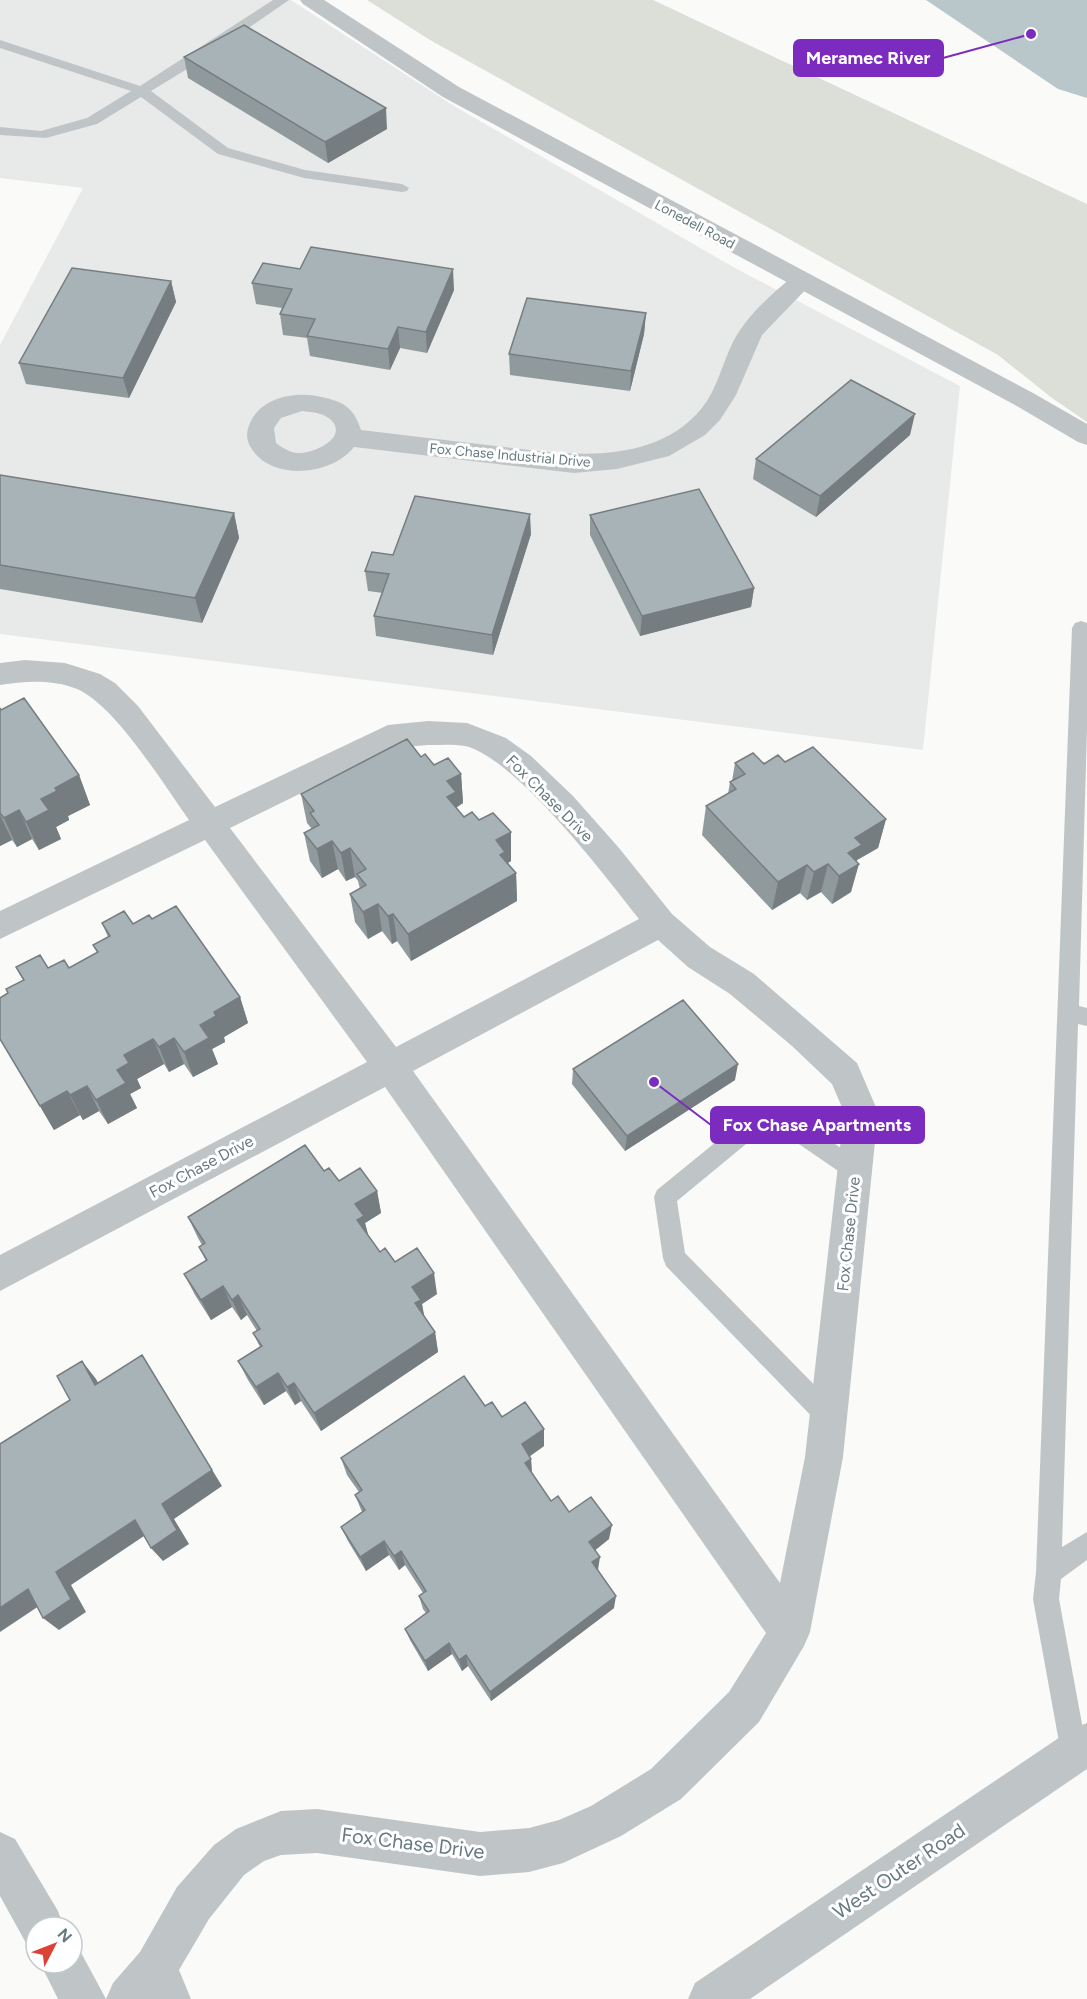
<svg xmlns="http://www.w3.org/2000/svg" width="1087" height="1999" font-family="Figtree,sans-serif">
	<style>
		.built { fill: #e8eae9 }
		.green { fill: #dbdfd7 }
		.water { fill: #bac7ca }
		.lines { fill: none; stroke-linecap: round; stroke-linejoin: round }
		.service { fill: #bfc5c7; fill-rule: evenodd }
		.minor { fill: #bfc5c7; fill-rule: evenodd }
		.tertiary { fill: #bfc5c7; fill-rule: evenodd }
		.wall { fill: #909a9d }
		.shaded-wall { fill: #767d80 }
		.building { fill: #a8b3b7; stroke: #767d80; stroke-width: 1.5 }
		.labels { text-anchor: middle; stroke-width: 6; stroke-linejoin: round; paint-order: stroke }
		.far-street-label { font-size: 14px; fill: #667a81; stroke: #fff }
		.street-label { font-size: 16px; fill: #667a81; stroke: #fff }
		.near-street-label { font-size: 20px; fill: #667a81; stroke: #fff }
		.leader { fill: none; stroke: #7b2cbf; stroke-width: 2 }
		.callout-dot { fill: #7b2cbf; stroke: #fff; stroke-width: 2 }
		.callout { fill: #7b2cbf; stroke: #7b2cbf; stroke-width: 2 }
		.callout-label { font-size: 18px; text-anchor: middle; font-weight: bold; fill: #fff }
	</style>
	<rect width="100%" height="100%" fill="#fafaf8"/>
	<!-- built -->
	<path class="built" d="M0 0H291L454 106 735 268 960 386 923 750 0 634V345L83 188 0 178Z"/>
	<!-- green -->
	<path class="green" d="M367 0H653L1087 204V422L1052 398 998 355 430 40Z"/>
	<!-- water -->
	<path class="water" d="M926 0H1087V98L1058 89Z"/>
	<g class="lines">
		<!-- service -->
		<path class="service" d="M273 0H289L202 60 151 91 228 148 305 170 402 184 409 188 407 191 402 192 304 178 218 154 141 97 97 124 46 138 0 135V127L41 131 87 118 131 91 0 48V40L140 86Z
			M1081 621 1087 623V730L1079 1006 1087 1008V1026L1078 1024 1062 1547 1087 1532V1560L1061 1579 1059 1599 1087 1751 1083 1762 1074 1766 1065 1762 1061 1753 1033 1599 1036 1572 1072 628 1075 623Z
			M777 1107 785 1110 863 1163 866 1170 863 1177 855 1180 847 1177 774 1127 763 1130 677 1201 685 1253 838 1409 841 1417 838 1425 829 1429 820 1425 666 1266 663 1258 654 1197 657 1190 749 1115Z"/>
		<!-- minor -->
		<path class="minor" d="M802 273 811 276 814 281 762 335 736 395 720 420 705 435 669 456 617 469 574 473 354 447C332 476 269 482 250 446 245 437 247 428 252 419 265 397 294 392 317 396 341 401 353 405 361 430 403 435 445 440 487 445 557 453 650 471 702 408 717 389 722 364 733 342 747 315 770 296 793 276ZM302 411C312 412 326 413 333 422 346 440 311 454 297 453 290 452 282 448 276 443L274 428 281 418Z
			M25 660 65 663 100 674 115 683 138 706 215 807 388 725 428 721 467 723 506 738 531 756 573 796 619 848 672 914 710 947 754 974 857 1063 878 1112 843 1457 810 1632 804 1646 759 1722 681 1799 621 1836 563 1863 529 1872 480 1876 317 1853 281 1855 264 1861 244 1875 209 1919 179 1970 191 1999H106L113 1983 140 1952 177 1887 214 1845 236 1829 281 1811 317 1809 480 1832 529 1828 559 1820 591 1806 651 1769 729 1692 766 1633 385 1087 0 1291V1255L367 1062 205 840 0 939V911L189 820C164 785 115 705 77 689 53 679 25 681 0 685V663ZM428 745C440 745 453 744 465 746 516 758 605 876 639 919L396 1047 230 828 393 748ZM658 940 688 967 730 994 792 1046 832 1084 844 1112 805 1457 780 1583 413 1071Z
			M0 1832 15 1839 58 1911 64 1927H36V1947L26 1943 0 1896Z
			M72 1945 78 1947 106 1999H58L40 1963H72Z"/>
		<!-- tertiary -->
		<path class="tertiary" d="M300 0H324L459 87 1033 393 1087 424V445L1078 442 1015 405 443 97 303 4Z
			M1087 1723V1769L750 1999H688L695 1983 1072 1729Z"/>
	</g>
	<!-- wall -->
	<path class="wall" d="M184 57 387 129 328 163 188 78Z
		M300 269 454 290 427 353 400 348 390 370 310 356 307 338 283 335 280 314 282 308 256 304 252 283Z
		M171 281 176 302 129 398 26 384 19 363Z
		M646 313 644 334 630 391 510 375 509 354Z
		M910 435 816 517 753 479 756 459Z
		M0 475 234 513 239 538 202 623 0 589Z
		M590 515 754 588 751 607 640 636 590 535Z
		M531 534 493 655 376 636 374 616 383 593 368 591 365 571 393 555Z
		M0 708 79 775 90 805 68 816 69 820 56 827 61 839 39 850 32 839 17 847 12 840 0 846Z
		M421 757 434 765 461 774 463 803 457 807V809L464 817 511 861 507 863 516 873 517 901 411 961 397 941 392 944 382 931 368 939 355 922 350 894 360 889 358 881 355 877 346 881 338 869 322 878 310 861 304 833 312 829 307 823 301 794Z
		M785 762 886 819 878 848 857 860 851 892 832 904 821 892 807 900 800 893 772 910 702 835 706 806 728 794 730 782 732 781 735 763Z
		M152 919 240 997 248 1023 224 1037 225 1042 212 1049 218 1064 193 1077 184 1064 169 1072 164 1064 137 1079 141 1088 130 1094 137 1108 108 1124 99 1111 83 1120 80 1115 54 1130 0 1039 8 993 23 980 16 967 69 968 97 953 93 945 108 937 102 923 133 924Z
		M573 1069 735 1080 625 1151 572 1084Z
		M324 1171 339 1181 377 1191 381 1213 365 1223 368 1235 380 1252 395 1262 437 1294 422 1304 424 1317 435 1332 438 1352 321 1431 301 1401 295 1405 286 1391 264 1405 248 1380 238 1361 260 1347 253 1333 257 1331 247 1315 241 1320 232 1307 211 1320 195 1295 184 1274 206 1261 199 1247 202 1245 198 1238 188 1217Z
		M485 1406 502 1417 544 1429V1446L530 1456 531 1459 532 1473 551 1501 609 1539 595 1550 598 1570 614 1608 491 1701 468 1666 462 1671 452 1654 428 1671 410 1640 405 1629 426 1613 423 1609 419 1596 423 1593 405 1565 399 1570 389 1555 366 1571 348 1541 341 1527 362 1512 355 1495 359 1492 347 1475 341 1458Z"/>
	<!-- shaded-wall -->
	<path class="shaded-wall" d="M386 108 387 129 328 163 325 142Z
		M453 269 454 290 427 353 426 332Z
		M171 281 176 302 129 398 123 378Z
		M646 313 644 334 630 391 631 371Z
		M398 327 400 348 390 370 388 349Z
		M915 414 910 435 816 517 820 496Z
		M234 513 239 538 202 623 195 598Z
		M530 514 531 534 493 655 492 635Z
		M754 588 751 607 640 636 642 616Z
		M461 774 463 803 457 807 458 822 447 797V781Z
		M79 775 90 805 68 816 69 820 56 827 61 839 39 850 26 822 41 799 55 788Z
		M19 810 32 839 17 847 4 818Z
		M0 815 12 840 0 846Z
		M886 819 878 848 857 860 856 866 859 864 851 892 832 904 839 876 848 853 855 838Z
		M511 832V861L505 865 516 873 517 901 411 961 408 934 496 840Z
		M332 841 338 869 322 878 317 849Z
		M350 848 355 877 346 881 341 853Z
		M828 864 821 892 807 900 814 872Z
		M807 865 800 893 772 910 778 882Z
		M378 904 382 931 368 939 363 912Z
		M393 914 397 941 392 944 388 916Z
		M240 997 248 1023 224 1037 225 1042 212 1049 218 1064 193 1077 184 1052 200 1025 214 1012Z
		M174 1038 184 1064 169 1072 159 1047Z
		M153 1039 164 1064 137 1079 141 1088 130 1094 137 1108 108 1124 96 1100 117 1070 124 1055Z
		M738 1064 735 1080 625 1151 627 1136Z
		M87 1086 99 1111 83 1120 70 1095Z
		M67 1091 80 1115 54 1130 40 1106Z
		M377 1191 381 1213 365 1223 369 1238 357 1220 355 1204Z
		M434 1273 437 1294 422 1304 425 1320 415 1303 412 1287Z
		M223 1286 232 1307 211 1320 201 1300Z
		M238 1295 247 1315 241 1320 232 1300Z
		M435 1332 438 1352 321 1431 314 1413Z
		M142 1355 222 1486 174 1519 189 1544 163 1561 151 1548 162 1504Z
		M82 1361 96 1379 109 1403 95 1385Z
		M278 1373 286 1391 264 1405 256 1387Z
		M294 1383 301 1401 295 1405 287 1387Z
		M544 1429V1446L523 1461 522 1444Z
		M531 1459 532 1475 525 1463Z
		M135 1520 147 1534 71 1585 86 1612 59 1630 43 1618 56 1572Z
		M612 1525 609 1539 588 1556 589 1542Z
		M384 1541 389 1555 366 1571 360 1557Z
		M401 1551 405 1565 399 1570 394 1556Z
		M600 1557 598 1570 592 1562Z
		M28 1589 45 1602 0 1632V1608Z
		M616 1596 614 1608 491 1701 490 1692Z
		M449 1643 452 1654 428 1671 425 1661Z
		M466 1655 468 1666 462 1671 459 1660Z"/>
	<!-- building -->
	<path class="building" d="M244 25 386 108 325 142 184 57Z
		M311 247 453 269 426 332 398 327 388 349 307 336 315 319 280 314 292 289 252 283 263 263 300 269Z
		M72 268 171 281 123 378 19 363Z
		M527 298 646 313 631 371 509 354Z
		M851 380 915 414 820 496 756 459Z
		M0 475 234 513 195 598 0 565Z
		M699 489 754 588 642 616 590 515Z
		M415 496 530 514 492 635 374 616 389 574 365 571 372 552 393 555Z
		M24 698 79 775 55 788 57 791 41 799 49 810 26 822 19 810 4 818 0 813V708L1 710Z
		M407 739 421 757 425 754 434 765 448 758 461 774 447 781 456 792 447 797 464 817 472 812 479 820 493 813 511 832 496 840 505 852 500 855 516 873 408 934 393 914 388 916 378 904 363 912 350 894 366 885 357 874 366 869 350 848 341 853 332 841 317 849 304 833 319 825 310 813 314 811 301 794Z
		M813 747 886 819 855 838 862 845 848 853 859 864 839 876 828 864 814 872 807 865 778 882 706 806 736 789 730 782 745 774 735 763 753 753 764 764 778 755 785 762Z
		M176 906 240 997 214 1012 216 1016 200 1025 209 1038 184 1052 174 1038 159 1047 153 1039 124 1055 129 1063 117 1070 126 1083 96 1100 87 1086 70 1095 67 1091 40 1106 0 1039V998L8 993 6 989 24 980 16 967 40 955 48 968 64 960 69 968 98 952 93 945 110 936 102 923 124 911 133 924 149 915 152 919Z
		M683 1000 738 1064 627 1136 573 1069Z
		M305 1145 324 1171 329 1168 339 1181 360 1168 377 1191 355 1204 364 1216 357 1220 380 1252 385 1248 395 1262 417 1248 434 1273 412 1287 421 1300 415 1303 435 1332 314 1413 294 1383 287 1387 278 1373 256 1387 238 1361 262 1346 253 1333 260 1329 238 1295 232 1300 223 1286 201 1300 184 1274 207 1260 199 1247 205 1243 188 1217Z
		M142 1355 212 1470 162 1504 177 1530 151 1548 135 1520 56 1572 71 1599 43 1618 28 1589 0 1608V1444L70 1400 57 1376 82 1361 95 1385Z
		M464 1376 485 1406 492 1402 502 1417 525 1402 544 1429 522 1444 531 1459 525 1463 551 1501 558 1496 569 1512 591 1497 612 1525 589 1542 600 1557 592 1562 616 1596 490 1692 466 1655 459 1660 449 1643 425 1661 405 1629 429 1611 419 1596 426 1591 401 1551 394 1556 384 1541 360 1557 341 1527 365 1510 355 1495 362 1490 341 1458Z"/>
	<g class="labels">
		<!-- far-street labels -->
		<g class="far-street-label">
			<text transform="translate(695 224) rotate(28)" y="5">Lonedell Road</text>
			<text transform="translate(510 455) rotate(5)" y="5">Fox Chase Industrial Drive</text>
		</g>
		<!-- street labels -->
		<g class="street-label">
			<text transform="translate(550 798) rotate(45)" y="6">Fox Chase Drive</text>
			<text transform="translate(201 1166) rotate(-28)" y="6">Fox Chase Drive</text>
			<text transform="translate(848 1234) rotate(-84)" y="6">Fox Chase Drive</text>
		</g>
		<!-- near-street labels -->
		<g class="near-street-label">
			<text transform="translate(413 1843) rotate(7)" y="7">Fox Chase Drive</text>
			<text transform="translate(899 1871) rotate(-34)" y="7">West Outer Road</text>
		</g>
	</g>
	<!-- callouts -->
	<path class="leader" d="M1031 34L943 58M654 1082L711 1125"/>
	<g class="callout-dot">
		<circle cx="1031" cy="34" r="6"/>
		<circle cx="654" cy="1082" r="6"/>
	</g>
	<g class="callout">
		<rect x="794" y="40" width="149" height="36" rx="6"/>
		<rect x="711" y="1107" width="213" height="36" rx="6"/>
	</g>
	<g class="callout-label">
		<text x="868" y="64">Meramec River</text>
		<text x="817" y="1131">Fox Chase Apartments</text>
	</g>
	<!-- north arrow -->
	<g transform="translate(54 1945) rotate(48)"><circle r="28" fill="#ffffff" stroke="#c2cacd" stroke-width="1.5"/>
	<path d="M0-4.5L10 22L0 15L-10 22Z" fill="#dc4336"/>
	<text y="-9" font-size="16" font-weight="bold" text-anchor="middle" fill="#667a81">N</text>
	</g>
</svg>
